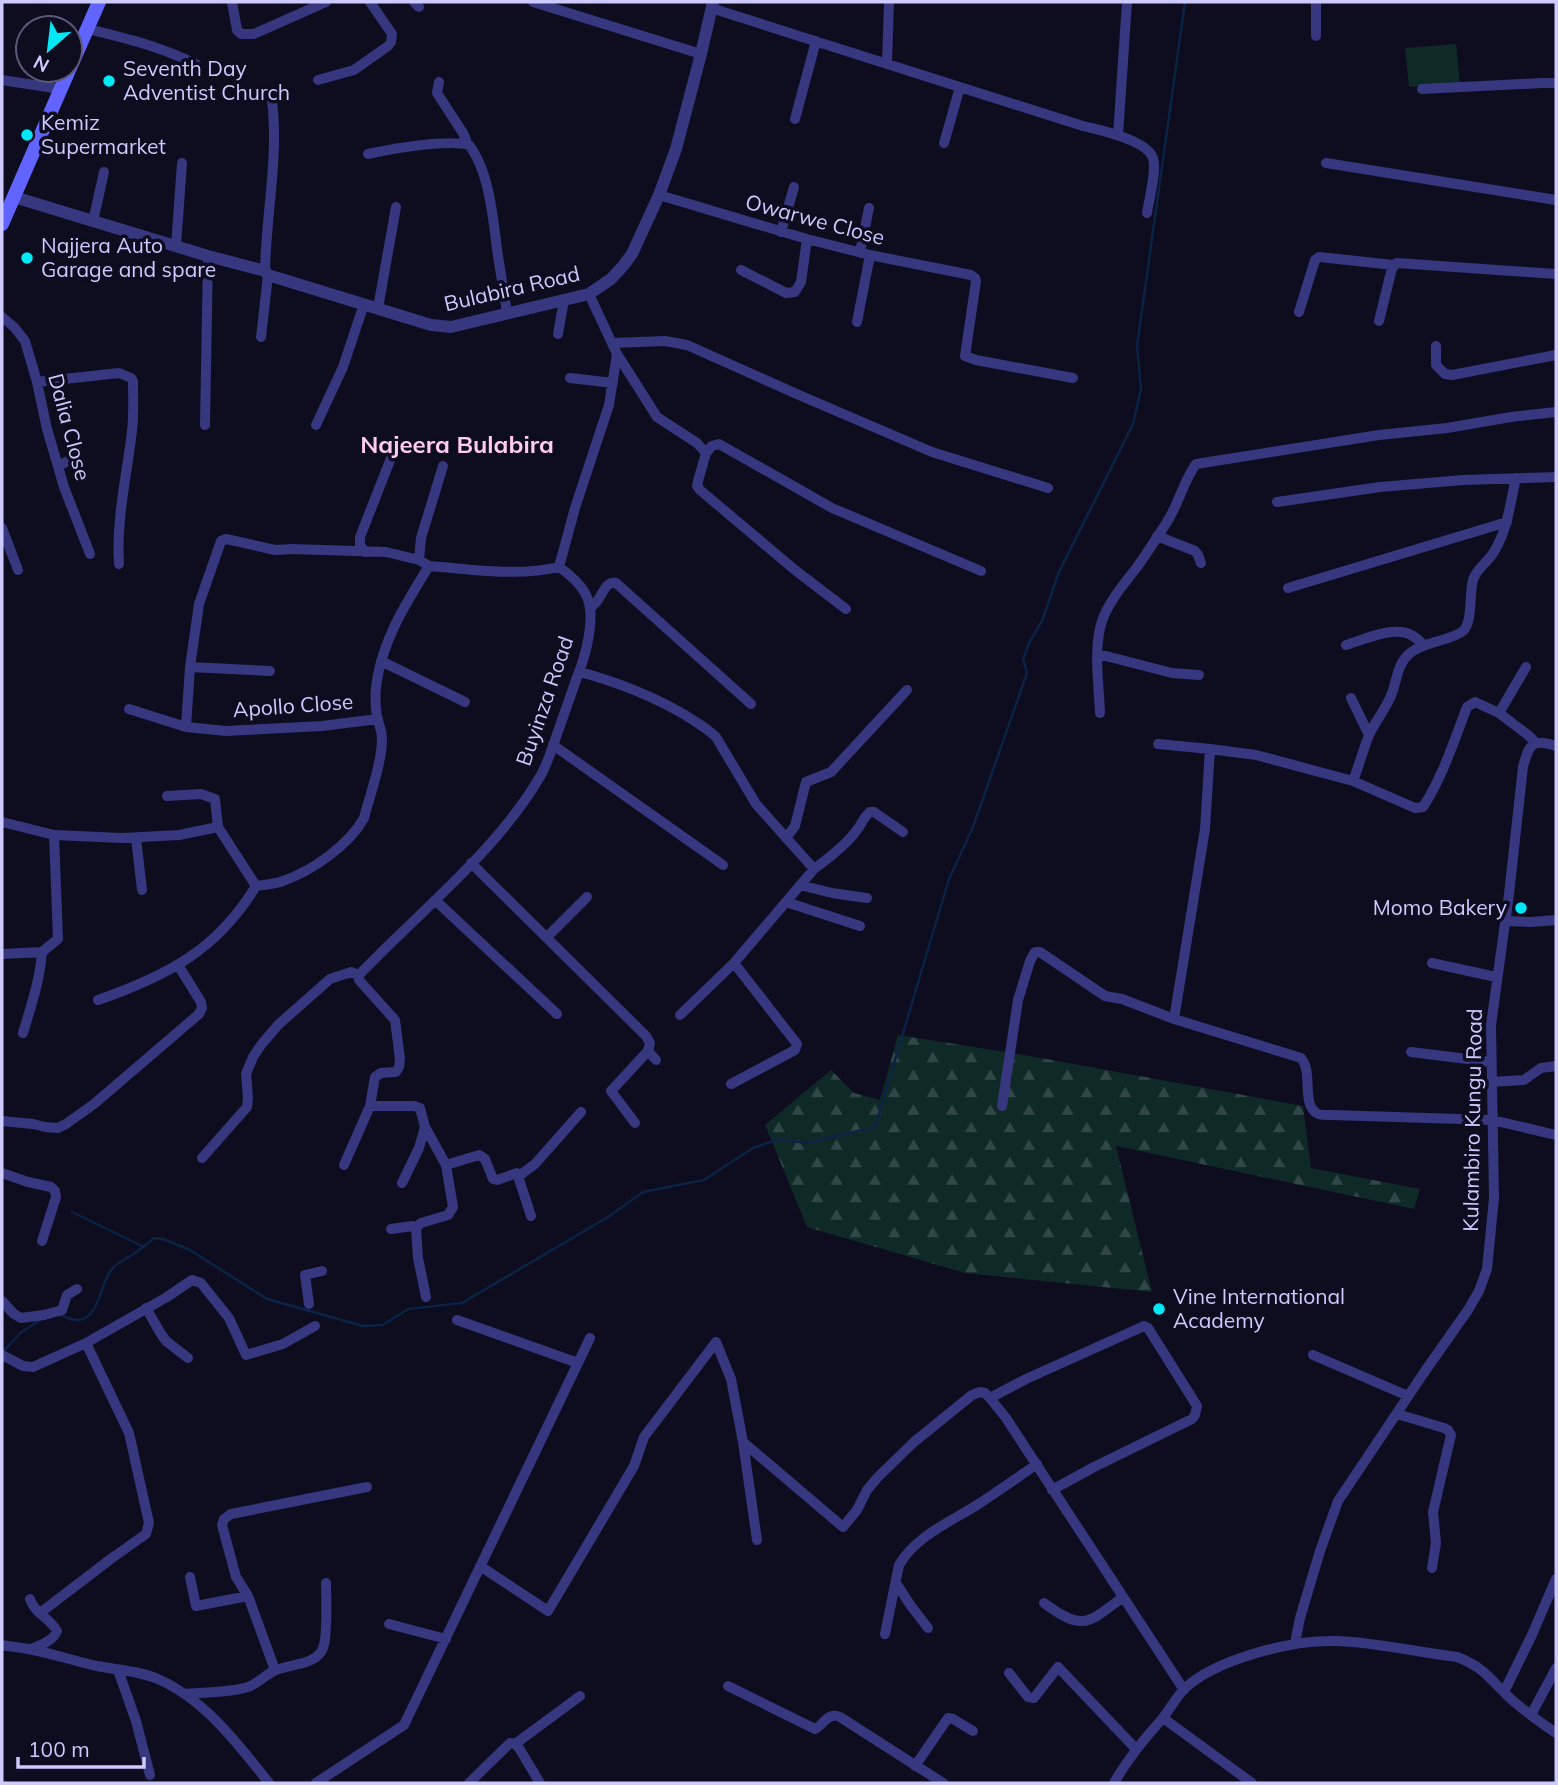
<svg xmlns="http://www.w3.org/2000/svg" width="1558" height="1785" font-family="Mulish,sans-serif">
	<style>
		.forest { fill: url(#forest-firs) }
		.park { fill: #0f2927 }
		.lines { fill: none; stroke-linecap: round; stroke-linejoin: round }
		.stream { stroke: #0b2344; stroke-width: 2.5 }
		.minor { stroke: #36377f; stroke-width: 10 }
		.tertiary { stroke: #36377f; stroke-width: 12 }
		.secondary { stroke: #6164ff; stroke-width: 14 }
		.poi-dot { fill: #00e8f5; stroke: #0e0c1f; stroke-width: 2.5 }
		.labels { text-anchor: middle; stroke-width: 7; stroke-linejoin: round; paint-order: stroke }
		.poi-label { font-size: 21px; fill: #cdcaff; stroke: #0e0c1f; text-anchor: start }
		.street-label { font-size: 21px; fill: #cdcaff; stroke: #0e0c1f }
		.quarter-label { font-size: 24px; font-weight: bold; fill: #ffccef; stroke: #0e0c1f }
	</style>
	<defs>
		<pattern id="forest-firs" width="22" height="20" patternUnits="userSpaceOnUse" patternTransform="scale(1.75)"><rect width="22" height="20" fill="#0f2927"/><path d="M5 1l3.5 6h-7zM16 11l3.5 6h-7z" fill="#314747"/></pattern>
	</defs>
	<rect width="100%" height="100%" fill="#0e0c1f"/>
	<!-- forest -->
	<path class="forest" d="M898 1035 1030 1056 1303 1106 1311 1168 1420 1189 1414 1209 1116 1146 1152 1292 965 1273 807 1227 765 1125 831 1070 854 1093 880 1100Z"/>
	<!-- park -->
	<path class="park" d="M1456 44 1460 83 1409 87 1405 48Z"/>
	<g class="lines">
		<!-- stream -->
		<path class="stream" d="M72 1212 142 1246
			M59 1315C66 1316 72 1321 79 1320 101 1317 100 1279 114 1267 118 1262 126 1259 132 1255 140 1250 147 1244 154 1238L163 1239 190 1250 267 1299 363 1326 383 1325 408 1309 462 1303 608 1217 643 1192 704 1180 753 1148 779 1139 807 1143 875 1127 949 879 973 827 1027 673 1023 659 1030 641 1042 621 1059 572 1133 424 1141 389 1137 346 1185 2
			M2 1353 20 1333 42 1319"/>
		<!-- minor -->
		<path class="minor" d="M232 2 237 30 241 34H254L326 2
			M414 2 419 7
			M533 2 701 54
			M1316 2V36
			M711 8 1083 126C1100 130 1147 140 1153 158 1157 170 1149 199 1147 213
			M88 29C128 39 159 46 196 64
			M887 63 889 2
			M2 80 60 89
			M318 80 354 70 388 46 391 42 392 34 370 2
			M439 82 437 93 463 133 466 140 465 144
			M1422 89 1542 83H1556
			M795 119 816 41
			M1118 135 1127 2
			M944 143 960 87
			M368 154C390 149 447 139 469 145 489 171 493 217 497 249 500 270 504 292 507 313
			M1326 163 1556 200
			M659 195 807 239 870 255 971 275 975 278 976 281 965 356 976 360 1073 378
			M93 221 104 172
			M781 232 794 187
			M176 246 182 163
			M860 252 869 208
			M741 270 786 293 795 292 801 282 807 239
			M265 271C266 214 279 157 272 101
			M378 308 396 207
			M1299 312 1315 260 1319 257 1394 265
			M2 317 14 327 25 341 37 382 47 429 64 487 90 554
			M1379 321 1392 268 1397 263 1556 274
			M857 322 870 255
			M558 334 564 300
			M261 337 268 275
			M612 343 665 341 687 345 799 395 932 452 1048 488
			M1436 346V365L1445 374 1452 375 1556 355
			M617 354 657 417 697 443 706 453 698 481 697 486 700 490 795 570 846 609
			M570 378 613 383
			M37 382 119 373 131 378 133 381C133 398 134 415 132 431 127 475 116 519 119 564
			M205 425 208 256
			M316 425 343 367 364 304
			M706 453 712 446 719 444 832 508 981 571
			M58 466 78 456
			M1277 502 1380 487 1463 480 1556 477
			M2 528 18 570
			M1157 536 1195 551 1198 555 1201 563
			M365 552 360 545V537L393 453
			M419 560 421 538 443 466
			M1288 588 1507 522
			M590 608C603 601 602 581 616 583L751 704
			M1346 645C1363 640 1395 625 1411 635 1416 637 1420 642 1424 645
			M1098 654 1172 673 1199 675
			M381 661 465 702
			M190 667 199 604 221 541 226 539 275 550 292 549 386 552 419 560 429 566
			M1526 667 1499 713 1528 735 1535 742
			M580 672C617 682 651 695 685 715 696 722 707 728 716 737L756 804 814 869 734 963 680 1015
			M1351 698 1369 735
			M129 709 186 727 226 731 322 726 378 719
			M1100 713C1099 684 1093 649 1102 621 1109 601 1124 584 1137 567 1148 552 1157 537 1167 522 1179 503 1184 480 1196 464L1379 435 1447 428 1511 417 1556 412
			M186 727 190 667 270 671
			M1158 744 1210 749 1256 755 1353 781C1359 766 1363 750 1369 735 1375 722 1384 711 1390 698 1397 684 1396 665 1409 654 1424 641 1451 641 1463 631 1473 622 1469 593 1473 580 1477 567 1489 562 1495 550 1508 528 1510 503 1516 478
			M553 745 723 865
			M1353 781 1415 808 1423 807C1443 776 1454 741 1467 707L1475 702 1499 713
			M167 796 201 794 215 799 218 827 256 886
			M2 822 54 835 122 838 179 835 218 827
			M136 838 142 890
			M786 838 795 826 806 782 831 772 907 690
			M471 863 646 1036 650 1043 648 1051 611 1091 635 1123
			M814 869C829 858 846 845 857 830 862 824 863 817 870 812H874L903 832
			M800 885 832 893 867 898
			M256 886C265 885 275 884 283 881 312 871 349 845 364 818 370 795 382 762 382 739 382 731 379 725 377 717 375 705 375 692 377 680 384 637 407 602 429 566 472 569 516 577 559 567
			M435 900 557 1014
			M786 902 860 926
			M1505 921 1531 922 1556 920
			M547 937 587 897
			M2 954 42 952 58 939 54 835
			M1432 963 1496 977
			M98 1000C167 976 217 950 256 886
			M1174 1019 1205 829 1210 749
			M23 1033C31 1006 40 980 42 952
			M648 1051 656 1060
			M1411 1052 1491 1062
			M1491 1082 1524 1080 1541 1068 1556 1066
			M731 1084 795 1050 797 1044 734 963
			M370 1106H414L420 1108 425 1127 446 1165 453 1207 448 1215 421 1223 416 1228 418 1258 426 1297
			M1002 1106 1018 1000 1030 961 1035 952H1040L1105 996 1122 999 1174 1019 1301 1058C1313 1072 1302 1101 1315 1112 1319 1116 1327 1115 1332 1115L1492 1120 1556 1135
			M2 1121 33 1124 45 1127 58 1128 66 1124 94 1104 199 1014 202 1008 201 1002 178 965
			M202 1158 247 1107 248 1098 246 1074 253 1057 261 1045 278 1025 330 979 351 972 359 975
			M344 1165 370 1106 375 1077 381 1073 396 1072 399 1067 400 1059 395 1020 359 980V975C418 913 498 850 541 775 547 764 551 752 555 740 562 720 569 700 576 680 585 658 598 615 585 593 579 582 569 574 559 567L575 508 609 405 617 354 589 294
			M446 1165 479 1155 485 1159 493 1179 497 1180 517 1173 531 1216
			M2 1173 28 1182 51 1187 55 1191 56 1197 42 1241
			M519 1176 535 1164 581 1112
			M402 1183 419 1148 425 1127
			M391 1229 413 1226 416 1231
			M2 1301 14 1314 21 1318 44 1315 62 1310 67 1295 77 1289
			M309 1304 305 1275 322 1271
			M146 1308 161 1334 166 1341 188 1358
			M457 1320 578 1363
			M716 1342 731 1379 743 1442 757 1540
			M2 1355 23 1366 33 1367 86 1343 167 1297 192 1280 201 1283 229 1318 246 1355 283 1344 315 1326
			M1313 1355 1408 1396
			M990 1398 1026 1379 1144 1326 1148 1328 1197 1406 1195 1415 1192 1419 1094 1467 1052 1490
			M1397 1414 1444 1428 1448 1430 1451 1435 1433 1512 1436 1543 1432 1568
			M743 1442 843 1527 857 1510 867 1490 878 1477 914 1442 972 1395 980 1392 985 1393 990 1398 1006 1418 1184 1690
			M480 1566 548 1611 634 1466 644 1437 716 1342
			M190 1577 196 1606 248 1596
			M896 1583 911 1606 928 1628
			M30 1599C34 1613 50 1618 57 1631 53 1641 41 1645 31 1649
			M1044 1603C1083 1632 1088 1623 1122 1598
			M40 1613 112 1558 146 1534 149 1523 129 1433 86 1343
			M389 1624 446 1639
			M885 1634 899 1565C916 1536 950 1522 977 1505 997 1492 1017 1478 1037 1464
			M1295 1643 1300 1618 1320 1551 1338 1501 1423 1374 1468 1310 1479 1291 1487 1269 1494 1198 1491 1025 1509 894 1523 767C1529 744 1532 738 1556 746
			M2 1645C11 1647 20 1647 28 1649 51 1653 74 1661 97 1666 117 1670 141 1671 160 1680 205 1700 239 1745 269 1783
			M118 1670 136 1721 150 1775
			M275 1670 248 1596 236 1577 222 1525 224 1519 231 1514 367 1487
			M1009 1673 1028 1697 1034 1698 1058 1667 1136 1749
			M728 1686 815 1729C824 1724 828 1712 840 1717L943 1783
			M1504 1692 1531 1637 1556 1579
			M184 1694C205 1692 229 1693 248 1687 259 1683 266 1674 276 1670 290 1664 317 1665 323 1648 328 1637 326 1597 326 1583
			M1531 1715 1556 1668
			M1163 1718 1252 1783
			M515 1744 580 1696
			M915 1766 948 1718 953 1719 973 1731
			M316 1783 404 1725 590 1338
			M469 1783 510 1743 515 1744 519 1748 540 1783
			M1114 1783C1127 1760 1144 1739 1162 1719 1169 1710 1176 1698 1184 1689 1216 1659 1291 1640 1335 1641 1375 1642 1416 1652 1457 1657 1486 1668 1490 1680 1512 1700 1526 1712 1541 1723 1556 1733"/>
		<!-- tertiary -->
		<path class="tertiary" d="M14 197 208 256 265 271 268 275 431 325 451 327 589 294 611 279 623 266 632 254 659 195 676 149 701 54 713 2"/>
		<!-- secondary -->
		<path class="secondary" d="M70 68 99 2
			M2 224 69 70"/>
	</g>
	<!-- markers -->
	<g class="poi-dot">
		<circle cx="109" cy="81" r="7"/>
		<circle cx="27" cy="135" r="7"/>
		<circle cx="27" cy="258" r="7"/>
		<circle cx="1521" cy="908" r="7"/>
		<circle cx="1159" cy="1309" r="7"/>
	</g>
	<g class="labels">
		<!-- poi labels -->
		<g class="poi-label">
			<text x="123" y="76">Seventh Day<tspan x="123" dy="24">Adventist Church</tspan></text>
			<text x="41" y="130">Kemiz<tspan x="41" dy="24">Supermarket</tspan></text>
			<text x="41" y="253">Najjera Auto<tspan x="41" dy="24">Garage and spare</tspan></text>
			<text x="1507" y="915" text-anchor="end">Momo Bakery</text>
			<text x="1173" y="1304">Vine International<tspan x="1173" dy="24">Academy</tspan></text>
		</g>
		<!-- street labels -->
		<g class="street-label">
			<text transform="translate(815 220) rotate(15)" y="7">Owarwe Close</text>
			<text transform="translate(512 289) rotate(-13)" y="7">Bulabira Road</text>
			<text transform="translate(69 427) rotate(75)" y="7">Dalia Close</text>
			<text transform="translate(545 701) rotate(-71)" y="7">Buyinza Road</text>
			<text transform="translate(293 706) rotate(-4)" y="7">Apollo Close</text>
			<text transform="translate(1473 1120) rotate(-89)" y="7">Kulambiro Kungu Road</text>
		</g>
		<!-- quarter labels -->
		<g class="quarter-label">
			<text x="457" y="453">Najeera Bulabira</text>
		</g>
	</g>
	<!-- border -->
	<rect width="1558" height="1785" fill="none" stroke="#cdcaff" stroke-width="7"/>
	<!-- north arrow -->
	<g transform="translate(49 49) rotate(208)"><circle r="33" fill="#0e0c1f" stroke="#5a5879" stroke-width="2"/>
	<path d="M0-5L12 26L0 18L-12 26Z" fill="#00e8f5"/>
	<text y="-10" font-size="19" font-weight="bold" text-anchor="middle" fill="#cdcaff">N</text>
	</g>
	<!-- scale -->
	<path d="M18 1757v10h126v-10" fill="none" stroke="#cdcaff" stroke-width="3.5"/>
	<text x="28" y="1757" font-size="21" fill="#cdcaff" stroke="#0e0c1f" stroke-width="5" paint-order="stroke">100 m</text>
</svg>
